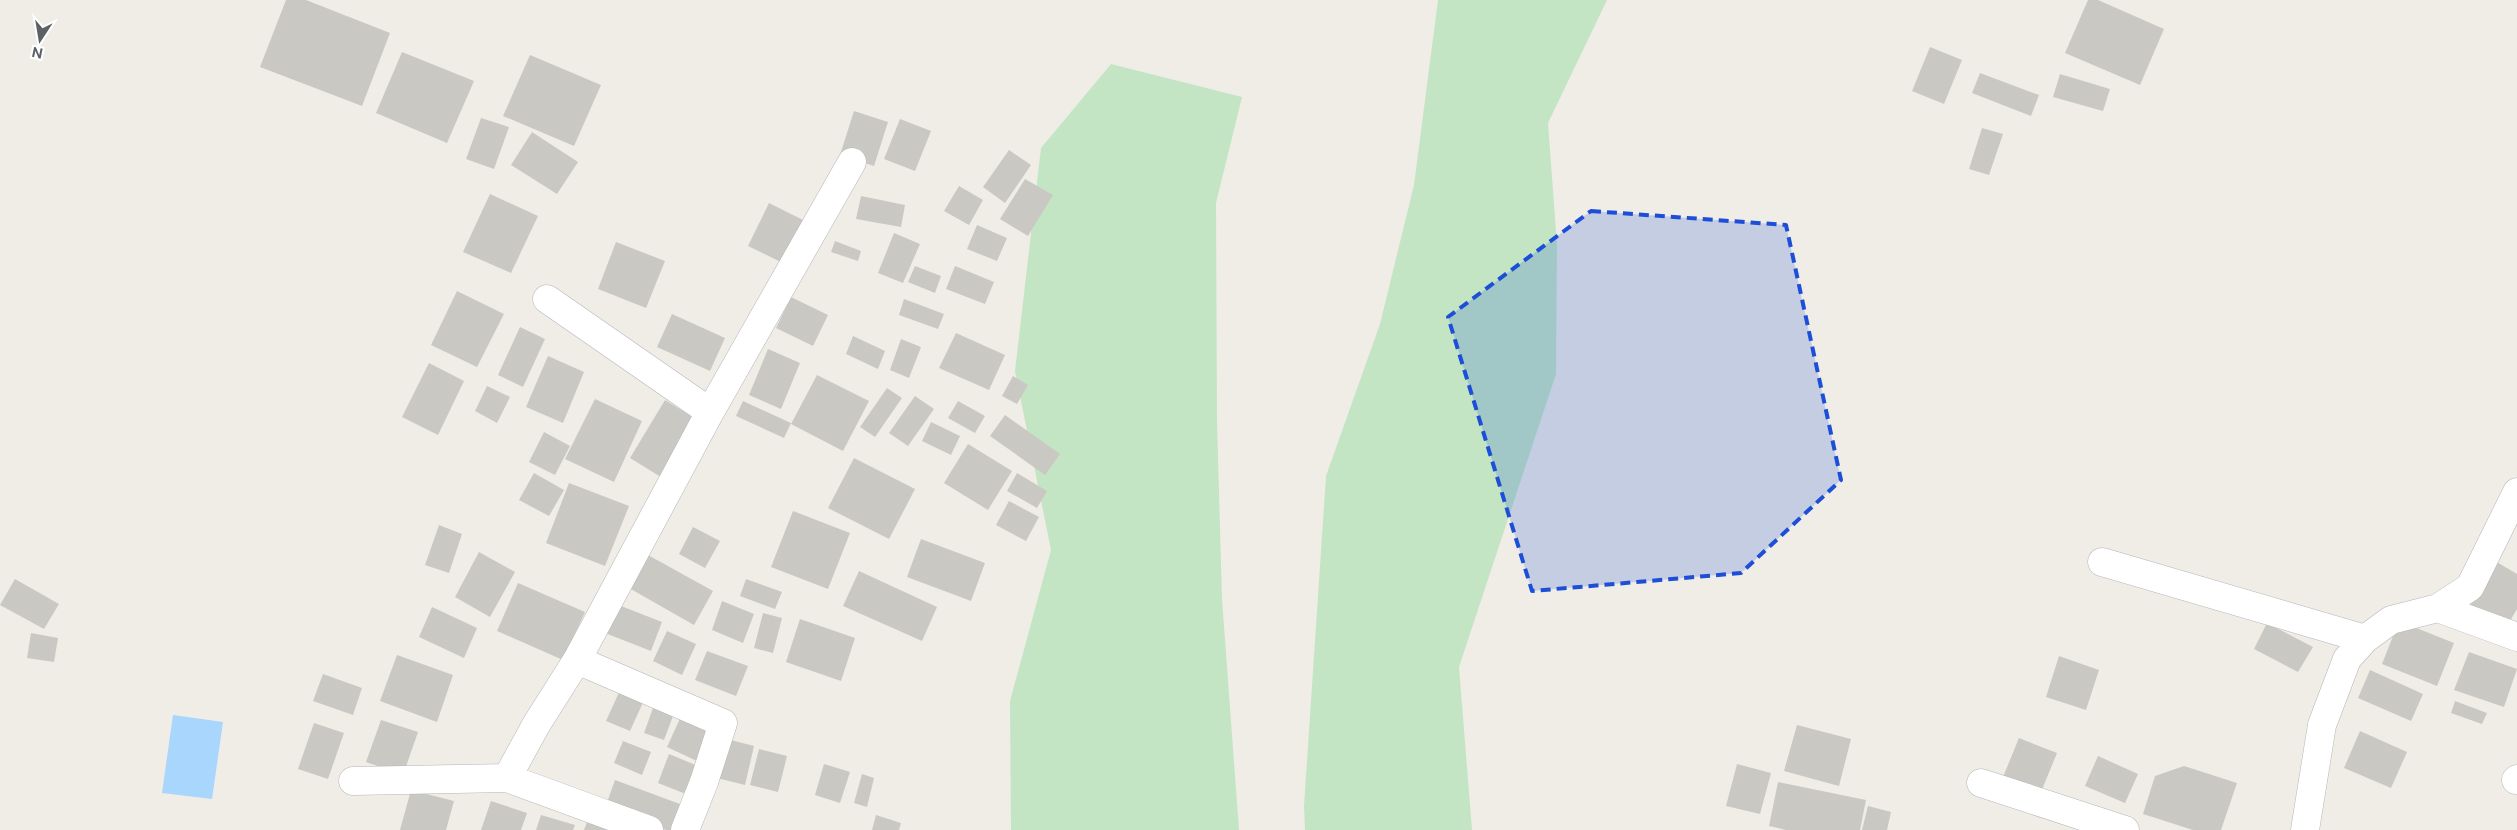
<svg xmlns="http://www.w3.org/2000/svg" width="2517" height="830" font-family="'Public Sans',sans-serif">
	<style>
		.green { fill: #c3e5c4 }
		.water { fill: #a9d6fc }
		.building { fill: #cac8c2 }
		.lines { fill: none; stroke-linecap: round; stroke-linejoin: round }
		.street-casing { stroke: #b3b6ba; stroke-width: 29 }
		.street { stroke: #fff; stroke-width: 28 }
		.marked { fill: #1d4ed8; fill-opacity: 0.2; stroke: #1d4ed8; stroke-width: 4; stroke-dasharray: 10 6; stroke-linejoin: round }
	</style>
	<rect width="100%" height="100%" fill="#efede6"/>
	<!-- green -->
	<path class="green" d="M1438 0H1607L1548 123 1557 245 1556 374 1459 667 1472 830H1305L1304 806 1326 476 1380 324 1414 185Z
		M1111 64 1242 97 1216 203 1217 422 1222 599 1239 830H1011L1010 701 1051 550 1015 371 1041 148Z"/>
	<!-- water -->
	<path class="water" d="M173 715 223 722 212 799 162 793Z"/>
	<!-- building -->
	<path class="building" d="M286 0H306L390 33 362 106 260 67Z
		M2088 0H2098L2164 29 2140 85 2065 53Z
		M1930 47 1962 60 1944 104 1912 91Z
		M402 52 474 81 447 143 376 113Z
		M530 55 601 85 574 146 503 116Z
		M1980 73 2039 95 2031 116 1972 93Z
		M2060 74 2110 89 2103 111 2053 97Z
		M854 111 888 122 874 166 840 155Z
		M481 118 509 127 494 169 466 159Z
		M900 119 931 131 915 171 884 159Z
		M1982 128 2003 134 1989 175 1969 169Z
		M532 132 578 162 557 194 511 165Z
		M1009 150 1031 165 1005 203 983 187Z
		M1025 179 1053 195 1028 236 1000 219Z
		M959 186 983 200 969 225 944 211Z
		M490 194 538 216 511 273 463 252Z
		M861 196 905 205 901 227 856 219Z
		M769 203 803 220 783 263 748 246Z
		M977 225 1007 238 997 261 967 249Z
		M894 233 920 244 903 283 878 273Z
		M835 241 861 251 858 261 831 252Z
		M616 242 665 261 646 308 598 289Z
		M915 266 941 276 935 293 908 282Z
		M955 266 994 282 985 304 946 289Z
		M457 291 504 314 477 367 431 345Z
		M791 297 828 315 813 346 776 328Z
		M904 299 944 314 938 329 899 315Z
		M672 314 725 338 710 371 657 347Z
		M520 327 545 339 523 387 498 375Z
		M956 333 1005 355 989 390 939 368Z
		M853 336 885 351 878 369 846 354Z
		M901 339 921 347 909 378 890 370Z
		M768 349 800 363 781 409 749 395Z
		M548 356 584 372 563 423 526 407Z
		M429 363 464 381 438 435 402 417Z
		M817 375 869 401 843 451 791 424Z
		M1013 376 1028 385 1017 404 1002 396Z
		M487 386 510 397 497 423 475 411Z
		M887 388 902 398 875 437 860 427Z
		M915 396 934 409 908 446 889 433Z
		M595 399 642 421 614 482 565 459Z
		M665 400 699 421 664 479 630 458Z
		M743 401 791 423 784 438 736 416Z
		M958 401 985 416 975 433 948 418Z
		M1005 415 1060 454 1045 475 990 436Z
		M931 422 960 436 951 455 922 441Z
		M544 432 570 446 555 475 529 462Z
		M968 444 1012 471 988 510 944 483Z
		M854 458 915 489 889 539 828 508Z
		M534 473 564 490 549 516 519 500Z
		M1017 473 1047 491 1037 508 1007 491Z
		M569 483 629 506 605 566 546 543Z
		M1009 501 1039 517 1026 541 996 525Z
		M793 511 850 533 828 589 771 567Z
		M439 525 462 534 449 573 425 565Z
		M693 527 720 541 705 568 679 554Z
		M921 539 985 563 971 601 907 577Z
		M479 552 515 572 490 617 455 597Z
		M648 555 713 591 694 625 629 588Z
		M2495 561 2517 574V609L2507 626 2470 605Z
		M859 571 937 607 922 641 843 606Z
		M15 579 59 604 44 629 0 605Z
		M746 579 782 592 775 609 740 596Z
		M518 583 585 612 563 660 497 631Z
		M722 601 754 614 743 643 712 630Z
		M616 604 662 622 651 651 605 633Z
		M432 607 477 628 464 658 419 637Z
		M763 613 782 618 773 653 754 648Z
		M800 619 855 638 841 681 786 662Z
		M2399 621 2454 643 2437 686 2382 664Z
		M2267 623 2313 647 2298 672 2254 649Z
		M667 631 696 644 682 675 653 661Z
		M31 633 58 638 54 662 27 658Z
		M707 651 748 666 736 696 695 680Z
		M2469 652 2517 669 2504 707 2454 690Z
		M397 655 453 675 437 722 380 701Z
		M2059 656 2099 670 2086 710 2046 697Z
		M2370 670 2423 694 2411 721 2358 698Z
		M323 674 362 688 353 715 313 701Z
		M621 688 645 698 630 731 606 721Z
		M2455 701 2487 713 2482 724 2451 713Z
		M653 708 673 716 664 740 644 733Z
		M683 712 715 728 699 762 667 747Z
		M381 720 418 732 403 775 366 762Z
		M314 723 344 733 328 779 298 769Z
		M1797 725 1851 739 1839 786 1784 771Z
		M2360 731 2407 752 2391 788 2344 768Z
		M723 738 754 746 745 785 713 777Z
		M2019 738 2057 753 2041 792 2003 777Z
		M623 741 651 752 642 775 614 763Z
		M759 749 787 756 778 792 750 785Z
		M669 754 698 766 686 794 658 783Z
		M2098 756 2138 774 2125 803 2085 786Z
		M824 764 850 772 840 803 815 795Z
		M1737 764 1771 773 1760 814 1726 806Z
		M2184 766 2237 783 2221 830H2193L2143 814 2155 776Z
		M862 774 874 778 867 807 854 803Z
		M615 780 688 807 680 830H666L605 808Z
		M1778 782 1866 800 1860 830H1786L1769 826Z
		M411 790 454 801 446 830H400Z
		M491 801 527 813 521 830H481Z
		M1868 806 1891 812 1887 830H1862Z
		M541 815 575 825 573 830H536Z
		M876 815 901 823 899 830H872Z
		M587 822 607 830H584Z"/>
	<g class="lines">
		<!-- street casing -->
		<g class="street-casing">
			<path id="street" d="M547 299 710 412
				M2102 562 2365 639
				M2438 608 2517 637
				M577 660 723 723 704 782 685 830
				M507 778 649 830
				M2516 780 2517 779
				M353 781 507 778 536 725 577 660 710 412 852 162
				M1981 783 2125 830
				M2305 830 2322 725 2347 659 2365 639 2391 620 2438 608 2470 587 2517 492"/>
		</g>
		<!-- street -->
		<use href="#street" class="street"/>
	</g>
	<!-- marked area -->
	<path class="marked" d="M1591 211 1786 225 1841 480 1741 573 1532 591 1448 317Z"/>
	<!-- north arrow -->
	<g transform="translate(40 40) rotate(192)" stroke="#ffffff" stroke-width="4" paint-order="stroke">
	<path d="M0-4L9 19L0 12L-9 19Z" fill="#5d6165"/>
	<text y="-8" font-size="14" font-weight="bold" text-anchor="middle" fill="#5d6165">N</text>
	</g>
</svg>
